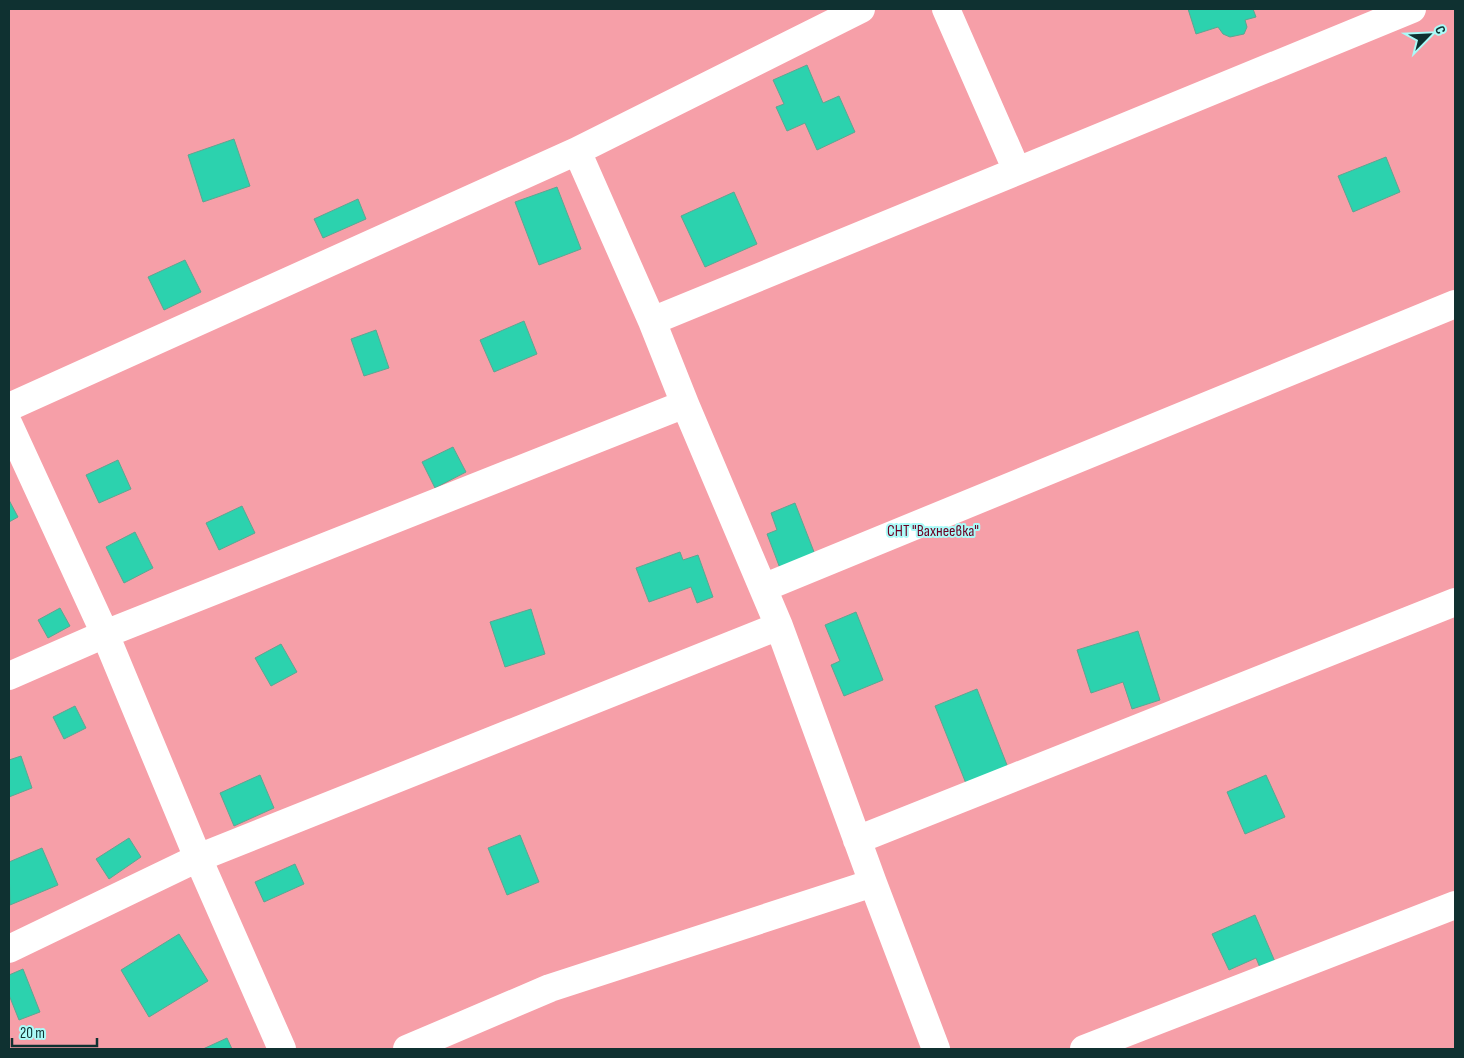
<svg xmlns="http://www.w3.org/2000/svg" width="1464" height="1058" font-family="'Sofia Sans Condensed',sans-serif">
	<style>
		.green { fill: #f69fa8 }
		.building { fill: #2cd2ae; stroke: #5fa591 }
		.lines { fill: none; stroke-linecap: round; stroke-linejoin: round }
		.minor { stroke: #fff; stroke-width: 28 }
		.labels { text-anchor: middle; stroke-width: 4; stroke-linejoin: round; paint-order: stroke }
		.park-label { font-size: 16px; fill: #6c0022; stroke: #aafbf8 }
	</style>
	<rect width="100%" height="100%" fill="#aafbf8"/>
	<!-- green -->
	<path class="green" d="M9 9H1455V1049H9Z"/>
	<!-- building -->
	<path class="building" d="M1188 9H1253L1256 17 1245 20 1247 27 1244 34 1230 37 1223 34 1218 27 1196 34Z
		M807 65 823 103 839 96 855 132 817 150 805 123 787 131 776 107 784 104 773 80Z
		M234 139 250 186 203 202 188 155Z
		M1386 157 1400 192 1353 212 1338 176Z
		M557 187 581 249 539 265 515 202Z
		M734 192 757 244 705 267 681 216Z
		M358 199 366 219 323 238 314 219Z
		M185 260 201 292 164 310 148 277Z
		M524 321 537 354 494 372 480 340Z
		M376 330 389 368 364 376 351 339Z
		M453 447 466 472 435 488 422 462Z
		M118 460 131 489 99 503 86 475Z
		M9 500 18 517 9 522Z
		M795 503 816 557 781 571 767 534 777 530 771 513Z
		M242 506 255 533 219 550 206 523Z
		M135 532 153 568 124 583 106 547Z
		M680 552 683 560 698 555 713 597 697 603 691 587 649 602 636 568Z
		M60 608 70 626 48 638 38 620Z
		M531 609 545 654 505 667 490 622Z
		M856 612 883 680 844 696 831 665 840 661 825 625Z
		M1138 631 1160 700 1132 709 1123 682 1091 693 1077 650Z
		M281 644 297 672 271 686 255 658Z
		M977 689 1009 770 967 786 935 706Z
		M75 706 86 728 64 739 53 717Z
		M21 756 32 788 9 797V760Z
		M260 775 274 808 234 826 220 793Z
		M1266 775 1285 817 1245 834 1227 792Z
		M520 835 539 882 507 895 488 848Z
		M129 838 141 857 109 879 96 859Z
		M42 848 58 885 10 905 9 862Z
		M295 864 304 884 264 902 255 882Z
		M1255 915 1276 964 1261 970 1256 958 1229 970 1212 934Z
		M179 934 208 981 149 1017 121 970Z
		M23 969 40 1012 19 1020 9 995V975Z
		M227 1038 232 1049H203Z"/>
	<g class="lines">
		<!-- minor -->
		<path class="minor" d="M946 9 1017 171
			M577 151 652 321 685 404 779 626 873 883 936 1049
			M652 321 1412 9
			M9 407 577 151 861 9
			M9 425 105 634 198 858 282 1049
			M763 588 1455 304
			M9 676 105 634 685 404
			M857 840 1455 602
			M9 949 198 858 779 626
			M407 1049 550 988 873 883
			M1084 1049 1455 905"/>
	</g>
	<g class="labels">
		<!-- park labels -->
		<g class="park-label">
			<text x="933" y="536">СНТ "Вахнеевка"</text>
		</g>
	</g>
	<!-- border -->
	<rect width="1464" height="1058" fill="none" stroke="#0f3131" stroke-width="20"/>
	<!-- north arrow -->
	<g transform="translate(1429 35) rotate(66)" stroke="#aafbf8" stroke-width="4" paint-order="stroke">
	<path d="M0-4L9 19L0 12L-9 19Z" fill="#0f3131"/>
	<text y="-8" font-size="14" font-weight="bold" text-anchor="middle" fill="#0f3131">С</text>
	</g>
	<!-- scale -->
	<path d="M12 1038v8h85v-8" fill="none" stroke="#0f3131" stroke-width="2.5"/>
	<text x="20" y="1038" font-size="15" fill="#0f3131" stroke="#aafbf8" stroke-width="4" paint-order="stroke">20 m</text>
</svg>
